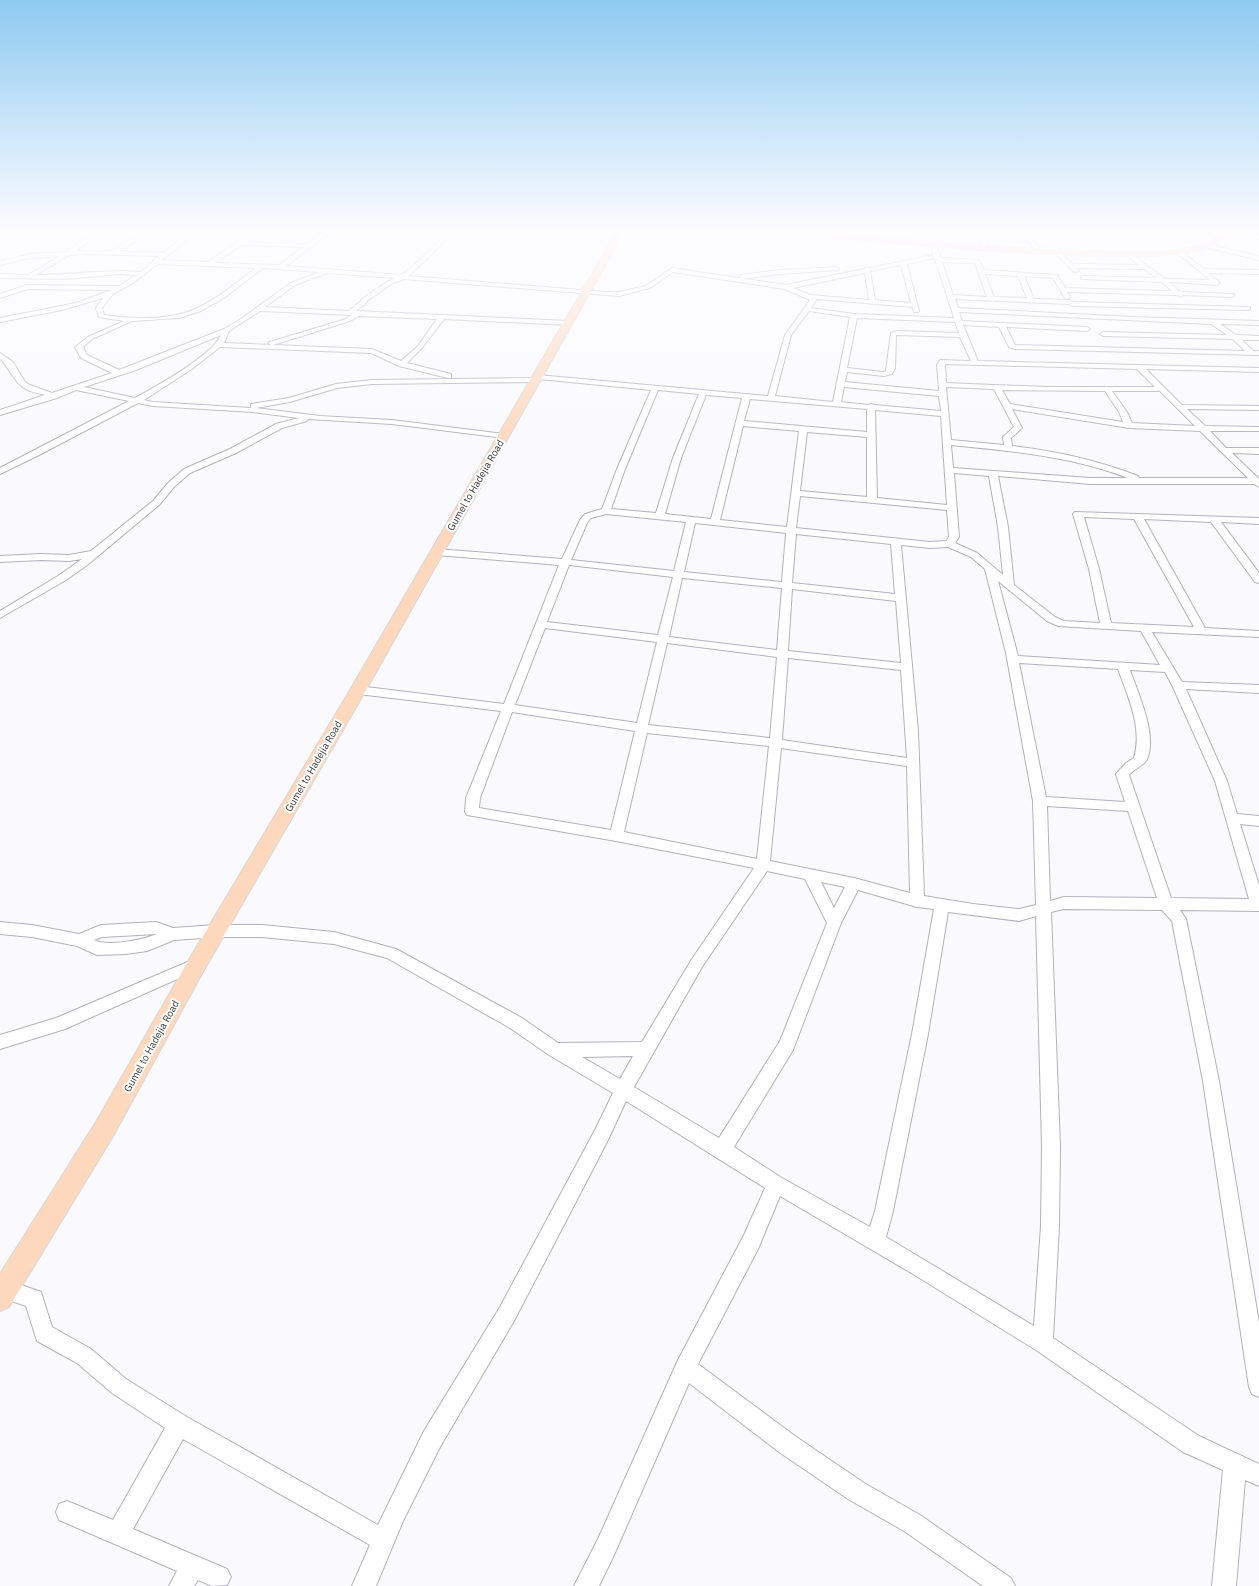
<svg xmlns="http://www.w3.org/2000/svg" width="1259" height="1586" font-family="'IBM Plex Sans',sans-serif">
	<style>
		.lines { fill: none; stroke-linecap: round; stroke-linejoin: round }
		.minor-casing { stroke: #b3b1bd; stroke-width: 2 }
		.major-casing { stroke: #d7d7d8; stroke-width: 2 }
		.minor { fill: #fff; fill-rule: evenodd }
		.major { fill: #fed8bd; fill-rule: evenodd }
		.labels { text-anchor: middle; stroke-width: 4; stroke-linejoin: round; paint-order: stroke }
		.street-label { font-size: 10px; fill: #39383d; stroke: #fff }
	</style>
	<rect width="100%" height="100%" fill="#faf9fe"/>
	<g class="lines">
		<!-- minor casing -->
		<g class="minor-casing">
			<path id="minor" d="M11 230H19L0 238V234Z
				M97 230H103L76 251H111L135 237 142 230H148L139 239 119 251 163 253 192 230H199L162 260 208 262 255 230H262L246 242 307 244 327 230H333L286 266 402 275 420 260 449 230H455L424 262 408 276 606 292H619L646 286 672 268 786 285 864 269 867 267 869 268 934 255 932 249 935 247 938 249 941 258 979 260 984 270 1057 275 1065 288 1172 291 1162 282 1081 279V277L1083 276 1157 278 1144 269 1076 268 1079 271 1074 272 1055 253V251L1057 250 1073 264 1139 265 1124 253 1129 252 1165 279 1210 280 1176 252 1175 251 1178 249 1204 269 1259 270V274L1208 273 1219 282 1220 283 1217 285 1169 282 1180 292 1234 294V296L1232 297 1183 295 1180 297 1177 295 1067 292 1070 297 1067 299 1064 297 1053 278 1024 276 1034 299 1070 300 1073 302 1250 307V309L1248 310 1072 306 1069 304 955 299 958 308 1132 317 1259 321V325L1220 324 1236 335 1259 336V340H1242L1253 351H1259V355L1015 349 1009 347 999 327 963 325 978 361 1259 368V372L1146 369 1182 405 1259 406V410L1187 409 1205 426 1259 427V431H1210L1226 448H1259V454L1232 453 1259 479V487L1254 484H1090L998 476 1008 527 1014 585 1055 617 1064 621 1100 623 1089 569 1073 514 1075 512 1259 518V524L1221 522 1259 573V583L1255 582 1211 522 1144 519 1205 628 1259 631V637L1152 632 1182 682 1259 685V693L1186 689 1227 781 1237 814 1259 816V826L1240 824 1259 885V911L1180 910 1186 919 1219 1081 1259 1323V1397L1252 1394 1249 1387 1203 1081 1172 921 1162 910 1064 909 1051 912 1060 1146 1059 1226 1053 1338 1199 1436 1259 1464V1486L1245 1480 1236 1586H1212L1223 1470 1183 1452 1036 1350 913 1274 780 1196 758 1249 698 1364 795 1436 864 1483 920 1515 1011 1578 1015 1586H983L904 1531 848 1499 779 1452 689 1383 614 1555 599 1586H574L598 1539 678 1360 744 1235 765 1188 626 1101 607 1142 514 1321 440 1447 403 1521 376 1586H352L370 1545 183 1439 133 1529 227 1569 231 1577 227 1585 212 1586 198 1580 194 1586H169L177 1571 59 1520 56 1512 59 1504 67 1501 113 1520 165 1428 112 1393 77 1363 37 1341 26 1306 0 1297V1281L5 1279 41 1292 52 1327 91 1349 126 1379 187 1417 378 1525 424 1431 500 1307 595 1130 613 1093 549 1055 510 1028 387 958 334 944 262 937H217L174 940 147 951 126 954 97 955 77 946 32 937 0 934V922L32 925 79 934 101 925 156 922 173 928 217 925H262L334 932 396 949 522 1018 558 1043 642 1042 692 959 754 868 616 841 467 815 465 812 466 798 501 711 358 694 354 693 352 690 354 687 358 686 504 704 559 565 437 555 432 552 437 549 562 559 580 520 585 514 602 509 617 469 651 390 539 379V382H536L372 384 337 388 290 402 256 408 320 416 392 420 504 434 508 436 504 438 392 424 308 419 307 421 282 428 236 453 190 473 174 487 159 505 86 566 66 580 0 618V611L58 576 82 559 69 561 41 560 0 562V556L41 554 69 555 91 551 153 501 168 483 184 469 230 449 276 424 299 418 253 412 153 406 138 403 39 455 0 474V468L129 401 76 390 57 398 0 415V410L45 395C38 393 30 392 24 388 14 382 9 367 0 359V353L13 362 25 382 30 385 52 393 112 373 81 358 75 347 88 337 124 321 99 317 96 308 103 298 62 310 0 322V318L76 303 112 290 28 289 0 298V294L27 285 119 286 136 275 119 274 66 279 0 278V274L28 275 60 256 31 258 0 265V261L31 254 66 252ZM241 245 303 247 279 265 215 263ZM87 254 159 256 141 272C106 269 71 275 36 275L69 255ZM935 258 954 318 854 314 811 308 817 299 912 307 914 312H918L919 311 907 264ZM942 262 975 263 987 297 953 295ZM158 264 256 268C237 282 217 300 195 309 169 321 132 319 104 315L102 308 113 294 133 283ZM901 265 911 303 875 300 870 271ZM263 268 319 272 291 283 238 321 224 329 119 370 87 355 83 347 92 339 132 321 179 318 201 311 225 297ZM673 272 785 289 810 300 785 335 768 396 538 375H535V378L372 380 336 384 289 398 251 404V408L153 402 144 400 192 369 220 347 371 353 399 366 448 378H451V374L407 363 422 348 444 319 569 325 572 323 569 321 356 311 365 304 367 301 391 284 404 279 619 296 650 288ZM327 273 395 278 387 282 362 299 360 302 348 311 265 307 295 285ZM865 273 869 300 811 295 793 288ZM985 274 1018 276 1027 298 994 297ZM260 311 351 315 346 319 270 342 268 343 271 345 224 343 229 331ZM809 311 850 317 833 402 775 396 791 335ZM959 312 1211 324 1227 335 1103 332 1100 334 1103 336 1233 339 1245 351 1015 345 1006 327 1087 331 1090 329 1087 327 962 321ZM359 316 437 319 418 346 401 361 372 349 273 345 350 321ZM857 318 955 322 959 333 897 331 891 333 886 371 883 372 847 368ZM221 335C212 356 157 386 135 398L84 387 136 370ZM896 335 960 337 971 361 940 360 937 365 939 391 845 382 847 372 884 376 892 374 895 368ZM945 364 1137 369 1155 387H1046L946 383ZM844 387 939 396 941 411 874 405 871 404 868 405 841 402ZM946 387 994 389 1014 427 1003 437 1004 445 951 440ZM658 390 699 394 673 458 656 513 611 509 625 469ZM1002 390 1105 391 1119 412 1123 422 1010 404ZM1112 391H1160L1195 426 1132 423 1127 412ZM706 395 742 398 711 519 665 514 681 458ZM750 399 867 409V432L744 421ZM1012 409 1129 428 1200 431 1248 478H1139L1138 476C1097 460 1055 451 1012 446L1011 438 1022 428ZM875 410 941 416 947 505 877 498ZM743 426 799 431 787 527 720 520ZM807 432 867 437V497L800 491ZM951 445C1011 451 1071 456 1128 478H1090L953 468ZM954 473 989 476 998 527 1003 575 977 553 955 543 959 537ZM800 496 947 510 949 537 946 541 930 542 796 528ZM606 514 686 522 674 571 571 560 587 523 591 518ZM1084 517 1134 519 1194 627 1111 623 1099 569ZM695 523 786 533 782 582 684 572ZM796 534 891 544 895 594 792 583ZM901 545 930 548 948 547 971 557 985 569 1006 653 1033 801 1036 905 1019 909 973 904 924 896 918 731ZM569 565 673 577 658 635 547 622ZM682 578 782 588 777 650 669 637ZM998 581 1047 621 1058 626 1141 631 1160 665 1018 656ZM792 589 896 601 901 663 788 651ZM545 628 657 642 637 723 515 705ZM667 643 777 657 770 738 648 725ZM788 658 901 670 907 758 782 740ZM1019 663 1118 669C1128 697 1143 728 1134 758L1126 763 1116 774 1125 802 1046 797ZM1130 670 1165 672 1172 685 1215 781 1249 899 1171 898 1129 775C1133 770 1142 766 1146 761 1159 738 1138 693 1130 670ZM512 712 635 731 611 830 479 808 480 798ZM647 733 769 746 757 859 624 832ZM781 748 907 766 910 893 854 878 770 861ZM1047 806 1128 811 1157 898 1064 897 1050 901ZM767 871 805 879 827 923 780 1041 719 1138 634 1087 702 967ZM821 882 845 887 834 908ZM858 890 917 907 934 909 912 1034 875 1211 870 1227 782 1178 734 1147 793 1050 841 923ZM948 912 1019 921 1036 916 1042 1146 1041 1226 1034 1326 886 1237 893 1211 928 1034ZM157 934C143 940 107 947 94 940L102 937ZM633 1056 620 1079 582 1057Z
				M972 230H978L991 248 990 249H986Z
				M1017 230H1023L1042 250V252H1038Z
				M1199 230H1208L1226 236 1223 238Z
				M1224 230H1234L1259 235V239Z
				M1206 244 1259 256V260L1204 247V245Z
				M836 267 839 269 838 270 780 274 742 279 739 277 742 275 780 270Z
				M197 958 202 960 205 964 202 968 65 1029 0 1049V1035L56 1018Z"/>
		</g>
		<!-- major casing -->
		<g class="major-casing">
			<path id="major" d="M615 230H623V233L611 255 366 690 204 970 112 1138 9 1307 0 1311V1274L96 1122 190 958 350 690 603 255 615 233Z
				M758 230H790C888 238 985 248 1083 250 1119 251 1157 255 1192 247 1205 245 1216 240 1223 230H1231C1221 244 1208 249 1193 252 1154 259 1114 256 1075 255 971 252 866 240 762 232Z"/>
		</g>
		<!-- minor -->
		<use href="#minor" class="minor"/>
		<!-- major -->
		<use href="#major" class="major"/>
	</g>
	<!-- sky -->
	<linearGradient id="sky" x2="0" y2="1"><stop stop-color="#8ecaf1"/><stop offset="0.51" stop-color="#fdfcff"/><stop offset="1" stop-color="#fdfcff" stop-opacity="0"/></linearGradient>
	<rect width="1259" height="452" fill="url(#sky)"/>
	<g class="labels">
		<!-- street labels -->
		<g class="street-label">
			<text transform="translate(475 485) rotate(-60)" y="4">Gumel to Hadejia Road</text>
			<text transform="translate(313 766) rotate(-60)" y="4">Gumel to Hadejia Road</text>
			<text transform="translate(151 1046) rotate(-61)" y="4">Gumel to Hadejia Road</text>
		</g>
	</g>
</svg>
